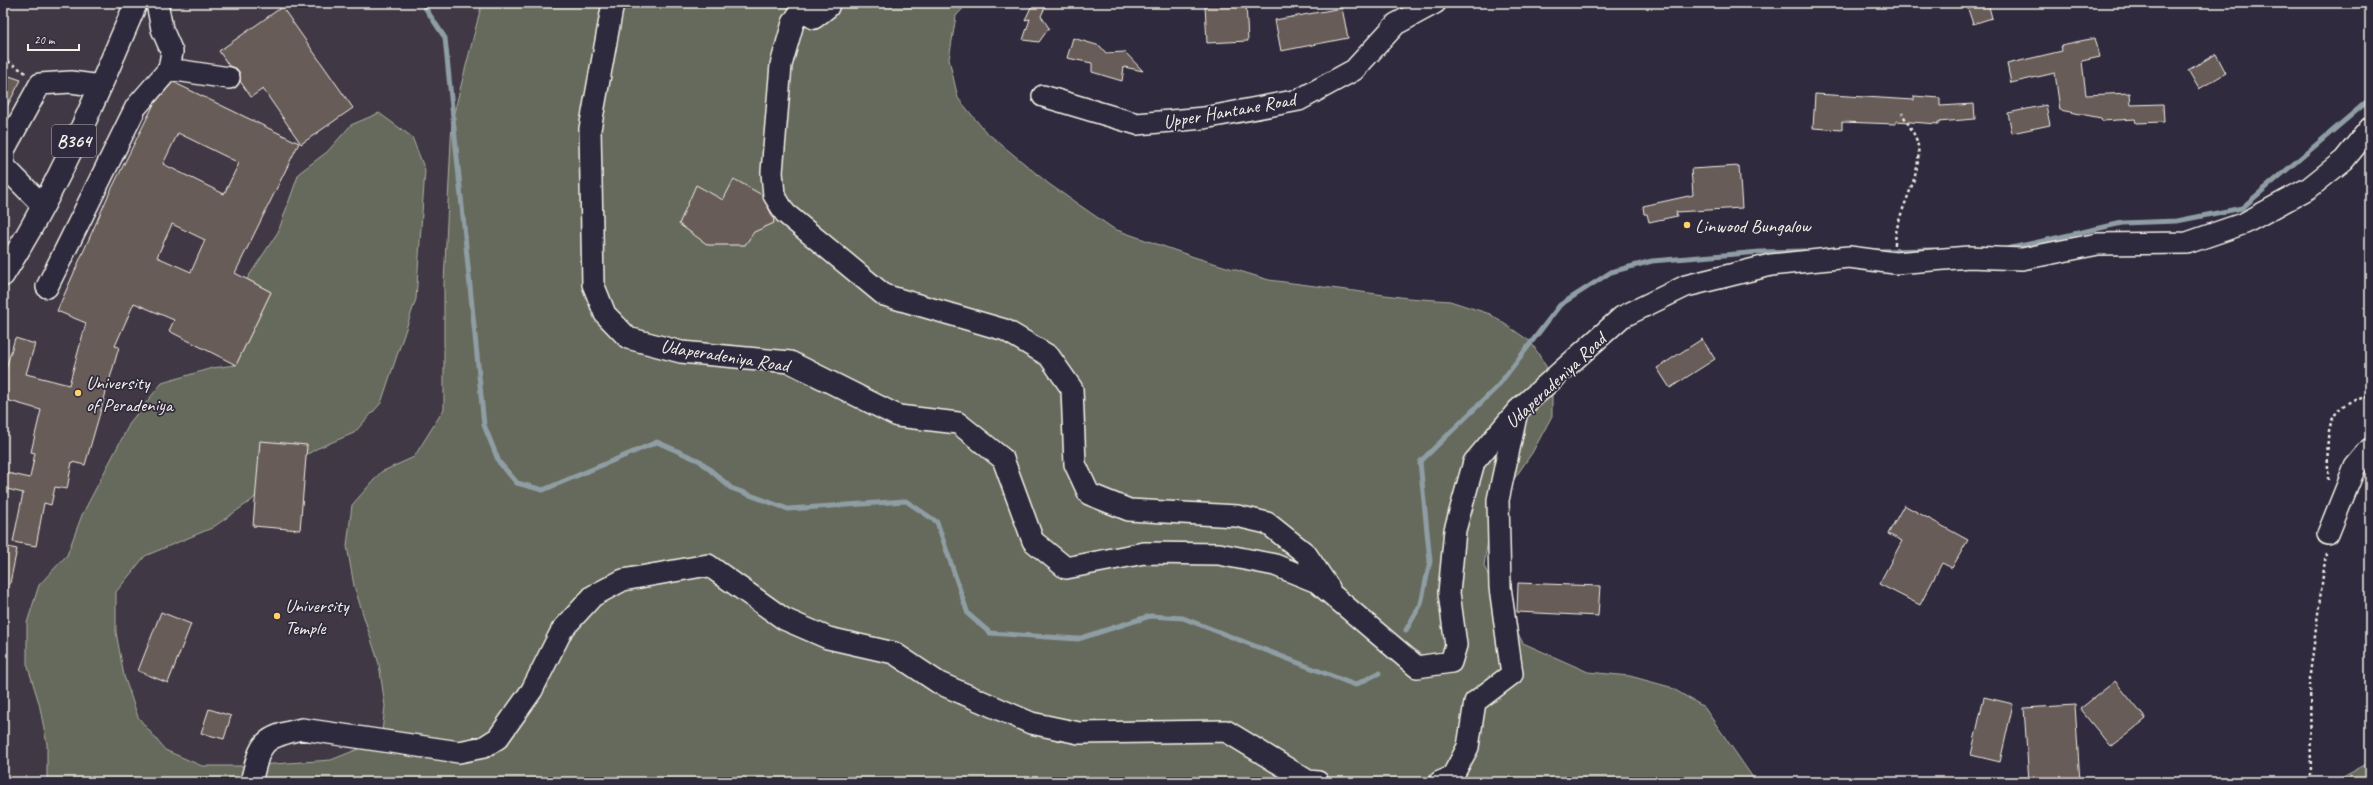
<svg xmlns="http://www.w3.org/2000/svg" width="2373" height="785" font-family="Caveat,sans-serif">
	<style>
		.built { fill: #403945 }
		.green { fill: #666a5c; stroke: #adaea2 }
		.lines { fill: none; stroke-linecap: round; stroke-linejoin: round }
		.stream { stroke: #8f9da4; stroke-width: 5 }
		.building { fill: #685c58; stroke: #f4f1e8; fill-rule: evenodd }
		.minor-casing { stroke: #f4f1e8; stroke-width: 24 }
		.major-casing { stroke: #f4f1e8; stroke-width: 25 }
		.path { stroke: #f4f1e8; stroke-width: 2.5; stroke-dasharray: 3 3; stroke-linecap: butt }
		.minor { stroke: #2f2a3d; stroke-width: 21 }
		.major { stroke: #2f2a3d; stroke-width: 22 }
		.poi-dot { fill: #ffd166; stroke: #2f2a3d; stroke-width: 1.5 }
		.labels { text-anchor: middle; stroke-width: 3.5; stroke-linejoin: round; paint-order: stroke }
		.shield { fill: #2f2a3d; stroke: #b9b5b5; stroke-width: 1 }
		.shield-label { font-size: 18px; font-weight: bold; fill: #f4f1e8 }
		.street-label { font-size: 19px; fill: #f4f1e8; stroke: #2f2a3d }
		.poi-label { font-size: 19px; fill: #f4f1e8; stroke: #2f2a3d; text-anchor: start }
	</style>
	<rect width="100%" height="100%" fill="#2f2a3d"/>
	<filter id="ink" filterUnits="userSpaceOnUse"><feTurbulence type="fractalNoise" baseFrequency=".025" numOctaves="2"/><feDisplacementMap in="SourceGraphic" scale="8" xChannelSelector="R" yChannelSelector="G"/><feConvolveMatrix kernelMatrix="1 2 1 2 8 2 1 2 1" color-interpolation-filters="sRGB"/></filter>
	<g filter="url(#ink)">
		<!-- built -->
		<path class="built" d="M3 3H482L469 50 444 325V409L414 457 381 472 352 505 347 546 354 586 379 664 385 706 381 740 331 760 245 766H202L165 750 138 717 124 676 116 632V592L145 556 212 528 252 500 280 471 316 449 354 433 423 206 425 170 412 137 351 125 327 152 299 173 278 232 248 279 271 292 236 365 212 368 162 383 131 421 82 515 67 555 39 585 27 664 39 703 47 744V782H3Z"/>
		<!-- green -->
		<path class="green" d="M482 3H968L956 16 949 59 958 98 985 131 1049 184 1114 229 1194 257 1269 280 1408 298 1450 301 1490 314 1531 342 1552 376V416L1532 453 1508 488 1490 526 1484 566 1502 604 1523 643 1588 672 1630 676 1670 687 1704 707 1756 782H47V744L39 703 27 664V623L39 585 67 555 82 515 131 421 162 383 212 368 236 365 271 292 247 279 278 232 299 173 327 152 351 125 379 113 412 137 425 170 416 299 381 403 354 433 316 449 280 471 252 500 212 528 145 556 116 592V632L124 676 138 717 165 750 202 766H245L331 760 381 740 385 706 379 664 354 586 347 546 352 505 381 472 414 457 444 409V283L452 121Z
			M2370 762V782H2334Z"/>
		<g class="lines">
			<!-- stream -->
			<path class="stream" d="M422 3 445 38 484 425 499 462 517 483 543 490 657 442 700 461 731 488 788 509 906 501 937 522 968 614 990 633 1078 639 1150 616 1183 618 1355 685 1379 673
				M2007 249 2122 223 2177 221 2242 208 2370 99
				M1875 251 1933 250
				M1406 630 1421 604 1430 561 1420 462 1497 387 1560 305 1611 272 1652 261 1760 252 1805 251"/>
		</g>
		<!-- building -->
		<path class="building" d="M1033 3H1047L1041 16 1049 28 1039 42 1023 40 1030 19 1025 20Z
			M1246 3 1248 41 1207 43 1205 5Z
			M1966 3H1988L1992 18 1973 24Z
			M282 7 353 108 301 144 263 89 251 97 240 81V73L236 68 229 66 219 51Z
			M1342 8 1348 38 1281 51 1275 20Z
			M1073 38 1100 46 1106 53 1125 52 1143 71 1124 67 1122 81 1092 72V63L1067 58Z
			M2095 38 2100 57 2082 61 2086 95 2130 93 2131 105 2163 104 2164 122 2136 123 2135 119 2102 121 2101 118 2060 110 2055 73 2011 83 2007 64 2062 51 2061 45Z
			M2216 54 2226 73 2199 89 2188 70Z
			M3 74 21 80 3 114Z
			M173 82 299 143 235 273 271 292 236 365 169 331 174 320 134 303 115 346 119 347 85 465 72 462 67 489 55 487 51 505 44 503 36 546 13 542 23 493 3 488V472L30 478 35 453 31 452 41 410 3 399V379L15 338 35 344 26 374 69 385 86 323 57 311 108 196 154 104ZM178 133 239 163 224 194 163 164ZM172 224 205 240 191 272 157 257Z
			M1815 94 1914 100V96L1940 98V106L1974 104 1975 119 1938 122V124L1896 121V124L1842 122V130L1813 128Z
			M2046 105 2050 125 2012 133 2008 113Z
			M1739 166 1742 208 1676 212 1677 216 1649 222 1647 214H1644L1643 206 1693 195 1691 169Z
			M734 179 762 195 773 217 774 223 754 232 745 245H708L679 224 696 185 723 200Z
			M1702 339 1715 359 1670 388 1657 368Z
			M260 441 307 445 300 530 253 526Z
			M1904 505 1968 540 1952 568 1942 563 1920 605 1879 584 1902 541 1888 534Z
			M3 546 17 549 9 588 3 587Z
			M1518 583 1600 586 1598 616 1517 612Z
			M161 612 191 624 168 683 138 671Z
			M2115 681 2146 719 2111 747 2080 709Z
			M1984 697 2013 704 2000 762 1971 755Z
			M2075 705 2080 782H2029L2024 708Z
			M209 709 231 716 224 739 201 733Z"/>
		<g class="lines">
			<!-- minor casing -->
			<g class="minor-casing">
				<path id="minor" d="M613 3 590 129 593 284 605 314 628 338 681 352 790 362 898 416 958 423 1003 459 1033 541 1066 568 1144 553 1219 554 1275 565 1317 582 1417 667 1451 662 1456 645 1449 593 1455 530 1474 462 1518 410 1622 317 1686 286 1771 265 1849 257 1895 263 1969 257 2022 259 2098 244 2187 243 2245 223 2309 188 2344 160 2370 128
					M801 3V10L814 18 828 7 829 3
					M801 10 793 23 781 65 772 172 774 195 785 213 884 295 1005 330 1049 356 1072 389 1075 464 1089 494 1129 510 1237 516 1267 523 1306 554 1329 588
					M169 69 229 78
					M1043 96 1137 124 1204 118 1299 100 1354 70 1396 24 1435 3
					M42 205 4 166V150L40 84 71 82 101 86
					M47 287 136 107 169 69 172 52 162 29 157 3
					M2328 534 2355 467 2370 449
					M251 782C261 743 260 738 302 729L459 752 484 747 498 738 532 690 562 630 593 596 623 580 708 565 784 619 828 638 894 653 939 683 1031 723 1079 733 1226 731 1308 781 1318 782
					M1440 782 1452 777 1468 747 1475 702 1512 674 1500 587 1498 500 1516 416"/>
			</g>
			<!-- major casing -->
			<g class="major-casing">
				<path id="major" d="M3 275C57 190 97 96 136 3"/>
			</g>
			<!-- path -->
			<path class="path" d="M3 58 26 73
				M3 226 7 232
				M1895 245C1895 211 1922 181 1918 146 1917 136 1907 123 1902 113
				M2328 480C2329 455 2321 419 2346 404 2353 400 2363 398 2370 396
				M2311 782 2310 674 2326 553"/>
			<!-- minor -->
			<use href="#minor" class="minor"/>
			<!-- major -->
			<use href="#major" class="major"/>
		</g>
	</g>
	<!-- markers -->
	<g class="poi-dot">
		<circle cx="1687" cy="225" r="4"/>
		<circle cx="78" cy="393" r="4"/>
		<circle cx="277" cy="616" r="4"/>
	</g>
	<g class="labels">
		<!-- shield labels -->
		<rect class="shield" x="52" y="125" width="44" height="32" rx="3"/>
		<g class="shield-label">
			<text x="74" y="147">B364</text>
		</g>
		<!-- street labels -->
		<g class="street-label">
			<text transform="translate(1229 110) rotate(-10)" y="7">Upper Hantane Road</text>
			<text transform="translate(725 355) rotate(9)" y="7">Udaperadeniya Road</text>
			<text transform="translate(1555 380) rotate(-43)" y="7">Udaperadeniya Road</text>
		</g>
		<!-- poi labels -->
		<g class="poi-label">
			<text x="1695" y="232">Linwood Bungalow</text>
			<text x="86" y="389">University<tspan x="86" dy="22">of Peradeniya</tspan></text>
			<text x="285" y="612">University<tspan x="285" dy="22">Temple</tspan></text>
		</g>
	</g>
	<!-- margin -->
	<rect width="2373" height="785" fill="none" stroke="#2f2a3d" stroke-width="16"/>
	<rect x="8" y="8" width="2357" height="769" fill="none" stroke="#f4f1e8" stroke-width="1.5" filter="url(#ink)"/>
	<!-- scale -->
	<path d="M28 44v6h51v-6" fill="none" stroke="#f4f1e8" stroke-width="2"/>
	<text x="34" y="44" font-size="12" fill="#f4f1e8" stroke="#2f2a3d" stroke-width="3" paint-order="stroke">20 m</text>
</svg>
